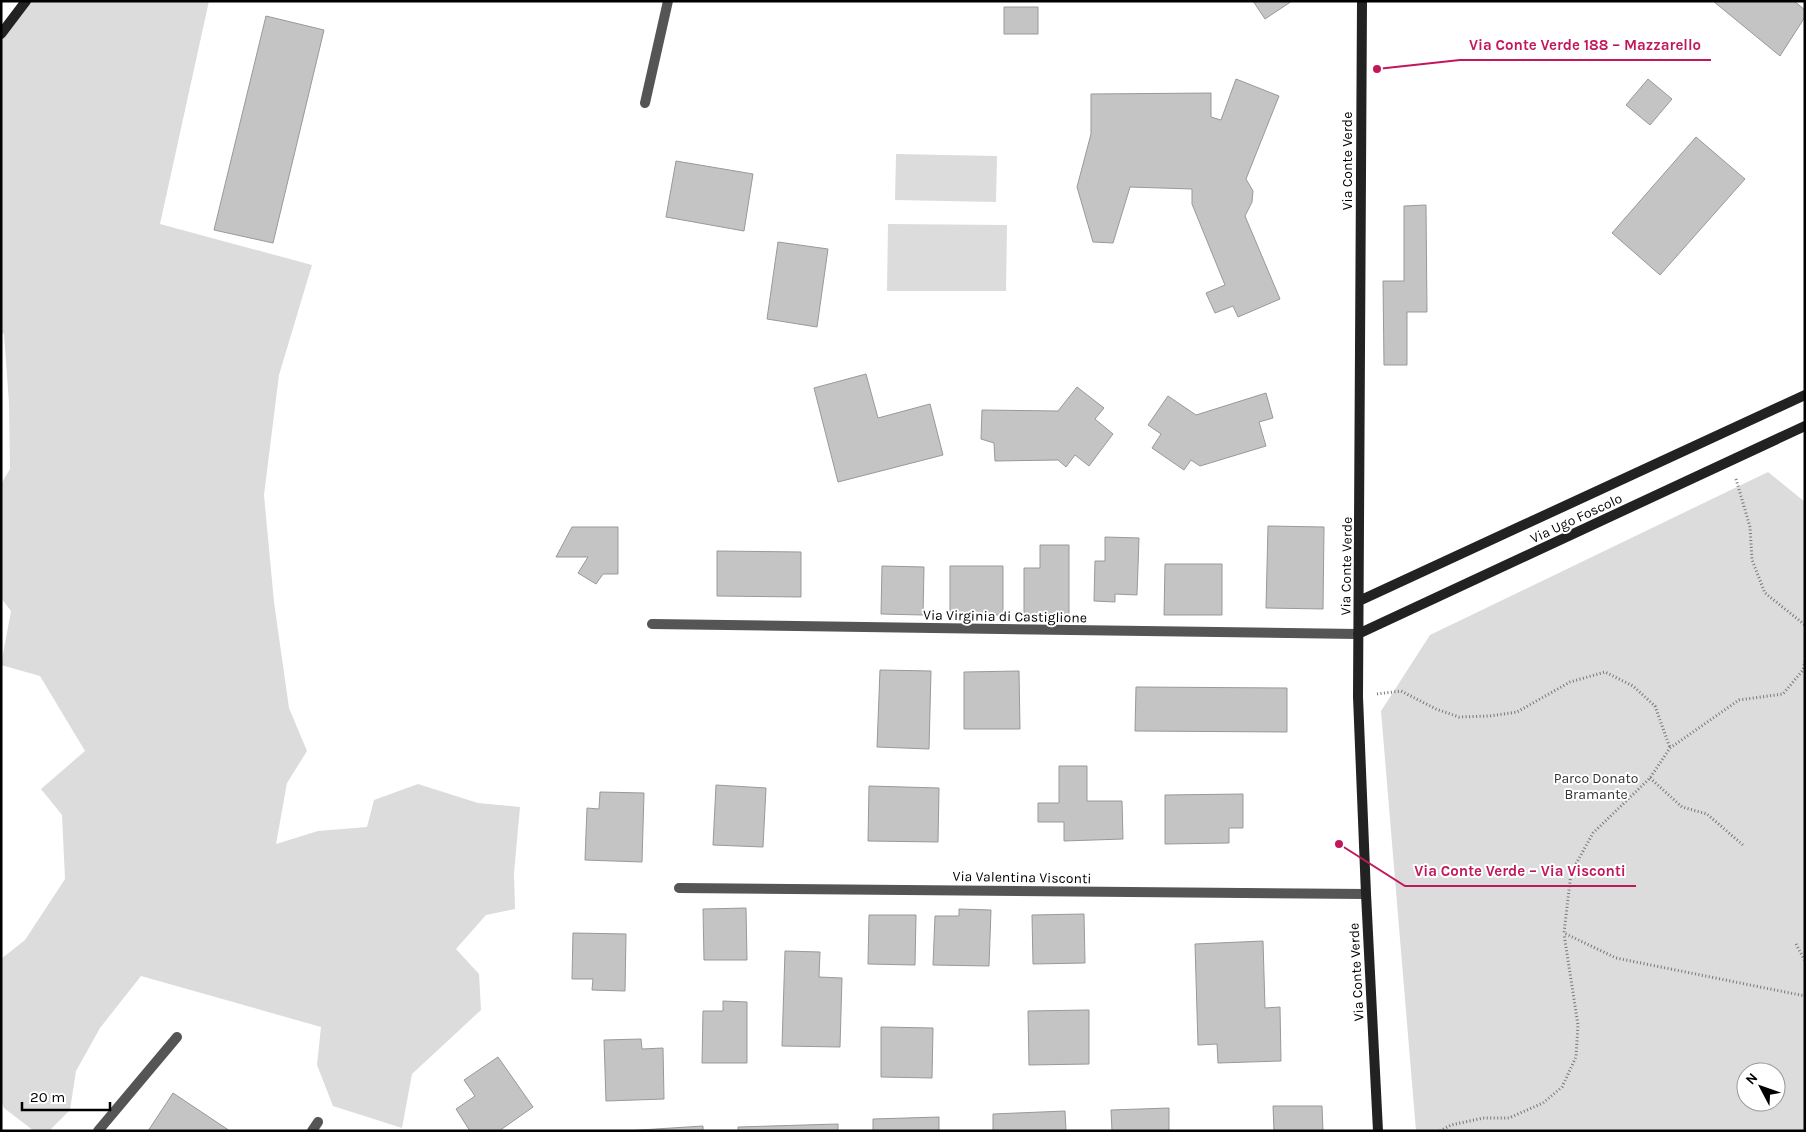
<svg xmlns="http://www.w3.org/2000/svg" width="1806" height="1132" font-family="Karla,sans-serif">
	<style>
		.green { fill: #dcdcdc; fill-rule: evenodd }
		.building { fill: #c4c4c4; stroke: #999 }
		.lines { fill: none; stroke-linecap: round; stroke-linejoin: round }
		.path { stroke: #777; stroke-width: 3; stroke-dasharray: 1 2.5; stroke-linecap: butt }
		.lane { stroke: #555; stroke-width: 10 }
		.street { stroke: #555; stroke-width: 10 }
		.secondary { stroke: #222; stroke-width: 10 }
		.labels { text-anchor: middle; stroke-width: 4; stroke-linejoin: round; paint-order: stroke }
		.street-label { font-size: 14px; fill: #000; stroke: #fff }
		.park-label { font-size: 14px; fill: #333; stroke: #fff }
		.leader { fill: none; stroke: #c2185b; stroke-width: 2 }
		.callout-dot { fill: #c2185b; stroke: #fff; stroke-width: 2 }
		.callout-label { font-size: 15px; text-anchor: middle; font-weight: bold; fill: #c2185b; stroke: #fff; stroke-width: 4; stroke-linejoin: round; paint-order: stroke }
	</style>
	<rect width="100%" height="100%" fill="#fff"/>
	<!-- green -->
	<path class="green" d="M26 1H209L160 224 312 265 279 375 264 495 274 602 289 708 307 751 287 783 276 844 318 831 367 827 374 800 418 784 478 803 520 807 514 873 515 909 486 915 456 949 479 974 481 1010 412 1074 402 1128 333 1106 317 1065 321 1027 141 976 100 1028 76 1071 70 1110 49 1131H34L4 1108 1 1100V959L25 940 65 879 62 815 41 789 85 751 40 676 1 665 11 611 1 598V484L10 469 9 403 4 334 1 332V34Z
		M896 154 997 156 996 202 895 200Z
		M888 224 1007 225 1006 291H887Z
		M1768 472 1805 502V1131H1416L1381 711 1430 635ZM1746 1072H1776V1102H1746Z"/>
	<!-- building -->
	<path class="building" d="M1253 1H1292L1265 19Z
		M1713 1H1794L1805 10V17L1780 56Z
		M1004 7H1038V34H1004Z
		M266 16 324 30 273 243 214 230Z
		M1236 79 1279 96 1246 179 1253 191 1252 202 1245 216 1280 299 1238 317 1233 306 1215 313 1206 293 1225 285 1192 204V189L1130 187 1113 243 1093 242 1077 187 1091 134V94L1211 93V117L1221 120Z
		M1648 79 1672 99 1650 125 1626 105Z
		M1696 137 1745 179 1660 275 1612 233Z
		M676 161 753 174 744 231 666 217Z
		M1426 205 1427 312H1407V365H1384L1383 281H1404V206Z
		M778 242 828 249 817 327 767 319Z
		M866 374 878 418 930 404 943 455 838 482 814 388Z
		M1077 387 1104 408 1095 419 1113 434 1089 466 1075 455 1066 467 1058 460 995 461 994 443 981 439 982 410 1058 411Z
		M1266 393 1273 418 1259 422 1266 446 1200 466 1191 460 1184 470 1152 448 1161 434 1148 425 1168 396 1196 415Z
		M1268 526 1324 527 1323 609 1266 608Z
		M572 527H618V574H603L596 584 578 573 588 557H556Z
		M1105 537 1139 538 1137 595 1115 594V602L1094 601 1095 561H1105Z
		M1040 545H1069V616H1024V568H1040Z
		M717 551 801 552V597L717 596Z
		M1165 564H1222V615H1164Z
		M882 566 924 567 923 615 881 614Z
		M950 566H1003V615H950Z
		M880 670 931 671 929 749 877 747Z
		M1019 671 1020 729H964V672Z
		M1136 687 1287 688V732L1135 731Z
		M1059 766H1087V801H1122L1123 839 1064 841V822H1038V803H1059Z
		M716 785 766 788 763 847 713 845Z
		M869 786 939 788 938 842 868 841Z
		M600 792 644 793 642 862 585 860 587 808 599 809Z
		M1243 794V828H1229V843L1165 844V795Z
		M746 908 747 960H704L703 909Z
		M959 909 991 910 989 966 933 965 935 916H959Z
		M1084 914 1085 963 1033 964 1032 915Z
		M869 915H916L915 965 868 964Z
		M573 933 626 934 625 991 592 990 593 979H572Z
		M1263 941 1265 1008 1280 1007 1281 1061 1218 1063 1217 1044 1198 1045 1195 944Z
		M785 951 820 952 819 977 842 978 840 1047 782 1046Z
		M723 1001 747 1002V1063H702L703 1011H723Z
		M1089 1010V1064L1029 1065 1028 1011Z
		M881 1027 933 1028 932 1078 881 1077Z
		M641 1039 642 1049 663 1048 664 1099 606 1101 604 1040Z
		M498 1057 533 1107 499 1131H470L456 1109 475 1096 464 1080Z
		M173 1093 230 1131H148Z
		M1273 1106H1322L1323 1131H1274Z
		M1169 1108V1131H1112L1111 1110Z
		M1065 1111 1066 1131H993V1114Z
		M939 1117V1131H873V1119Z
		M838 1124V1131H738V1127Z
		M703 1126V1131H624Z"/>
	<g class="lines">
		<!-- path -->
		<path class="path" d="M1736 479 1750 527 1752 560 1765 593 1805 625
			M1805 661 1803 670 1783 694 1739 700 1670 748 1650 778 1593 833 1571 873 1564 933 1616 958 1805 996
			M1377 694 1401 691 1436 709 1459 717 1490 716 1517 712 1570 682 1605 672 1633 686 1655 706 1670 748
			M1650 778 1682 807 1707 814 1744 846
			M1796 944 1805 961
			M1440 1131 1451 1125 1483 1118H1509L1543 1103 1562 1087 1576 1057 1578 1025 1564 934"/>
		<!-- lane -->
		<path class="lane" d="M98 1131 177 1037
			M312 1131 318 1122"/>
		<!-- street -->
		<path class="street" d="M645 103 668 1
			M652 624 1358 634
			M679 888 1366 894"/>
		<!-- secondary -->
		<path class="secondary" d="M1362 1 1358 697 1366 894 1378 1131
			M1 34 26 1
			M1359 601 1805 395
			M1358 634 1805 426"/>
	</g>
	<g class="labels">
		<!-- street labels -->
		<g class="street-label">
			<text transform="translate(1347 161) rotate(-90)" y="5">Via Conte Verde</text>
			<text transform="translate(1576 518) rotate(-25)" y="5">Via Ugo Foscolo</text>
			<text transform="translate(1346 566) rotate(-89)" y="5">Via Conte Verde</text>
			<text transform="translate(1005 616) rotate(1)" y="5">Via Virginia di Castiglione</text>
			<text transform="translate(1022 877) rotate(1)" y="5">Via Valentina Visconti</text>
			<text transform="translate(1356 972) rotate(-93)" y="5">Via Conte Verde</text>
		</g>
		<!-- park labels -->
		<g class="park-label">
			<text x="1596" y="783">Parco Donato<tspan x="1596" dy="16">Bramante</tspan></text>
		</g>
	</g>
	<!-- callouts -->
	<path class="leader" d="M1377 69L1460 60H1711M1339 844L1405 886H1636"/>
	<g class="callout-dot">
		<circle cx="1377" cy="69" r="5"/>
		<circle cx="1339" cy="844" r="5"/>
	</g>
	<g class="callout-label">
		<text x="1585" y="50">Via Conte Verde 188 – Mazzarello</text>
		<text x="1520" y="876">Via Conte Verde – Via Visconti</text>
	</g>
	<!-- border -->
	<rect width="1806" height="1132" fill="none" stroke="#000000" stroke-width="5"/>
	<!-- north arrow -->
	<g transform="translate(1761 1087) rotate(311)"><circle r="24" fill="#ffffff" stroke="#999999"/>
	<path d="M0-4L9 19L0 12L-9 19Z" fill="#000000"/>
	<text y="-8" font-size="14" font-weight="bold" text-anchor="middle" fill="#000000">N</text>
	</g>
	<!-- scale -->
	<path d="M22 1102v8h88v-8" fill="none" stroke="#000000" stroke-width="2.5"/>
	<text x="30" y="1102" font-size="15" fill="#000000" stroke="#ffffff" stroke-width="4" paint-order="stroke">20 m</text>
</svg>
